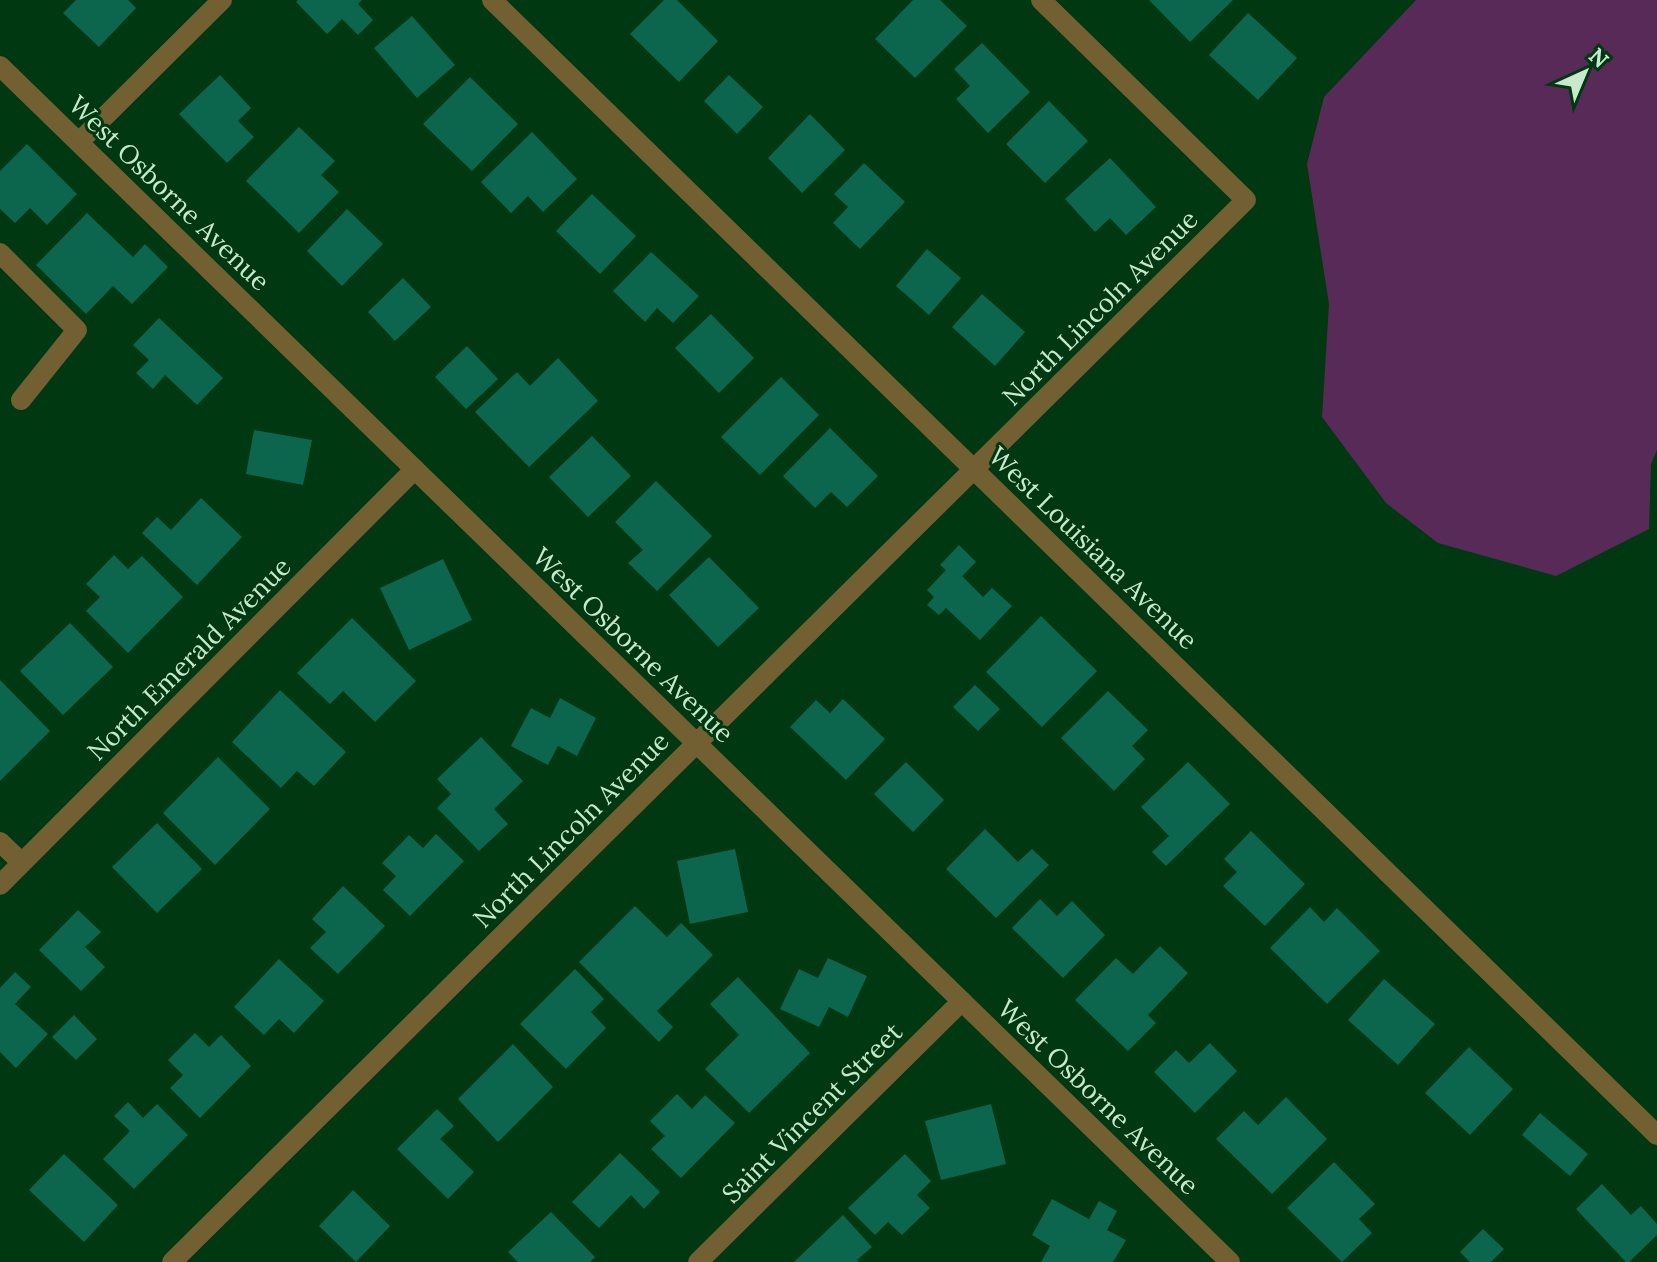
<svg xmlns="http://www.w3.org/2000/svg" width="1657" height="1262" font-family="Lora,serif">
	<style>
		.green { fill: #582a57 }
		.building { fill: #0b664d }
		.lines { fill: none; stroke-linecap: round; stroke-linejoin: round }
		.minor { stroke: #726033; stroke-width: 20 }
		.labels { text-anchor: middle; stroke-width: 6; stroke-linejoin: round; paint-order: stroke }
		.street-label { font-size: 26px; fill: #c8e9cb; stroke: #003811 }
	</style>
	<rect width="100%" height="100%" fill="#003811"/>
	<!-- green -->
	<path class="green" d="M1416 0H1657V450L1651 464 1649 529 1556 576 1438 543 1386 503 1322 417 1329 304 1307 164 1324 97Z"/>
	<!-- building -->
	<path class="building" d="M76 0H128L136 8 99 47 63 13Z
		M298 0H362L358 4 373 20 358 35 342 19 327 34 296 2Z
		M664 0H677L718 41 679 82 630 34Z
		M913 0H940L967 26 915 78 875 39Z
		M1149 0H1233L1190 42Z
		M1248 13 1297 58 1258 100 1209 55Z
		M412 16 455 65 417 98 374 48Z
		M982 43 1030 92 988 133 956 99 970 86 954 69Z
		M220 75 251 108 238 121 254 137 227 163 179 114Z
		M729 75 763 107 737 134 704 101Z
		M470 77 518 124 472 171 423 124Z
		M1049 101 1088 141 1045 183 1006 144Z
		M810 114 845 150 802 193 768 158Z
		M299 127 335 161 321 175 339 192 299 233 246 181Z
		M532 132 577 179 543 212 528 196 511 213 481 182Z
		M27 144 77 194 47 225 30 208 15 223 0 209V171Z
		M1110 158 1156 207 1126 235 1110 218 1095 232 1065 199Z
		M864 163 905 202 860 249 833 223 848 207 834 194Z
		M592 194 636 236 600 274 556 231Z
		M347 209 383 244 342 286 307 251Z
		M87 213 133 257 145 244 168 267 132 304 113 286 86 314 36 265Z
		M927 249 961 278 929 315 896 286Z
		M651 252 699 296 673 323 657 308 645 322 613 291Z
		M403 278 431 307 395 341 368 312Z
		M982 294 1025 332 995 366 952 327Z
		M711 314 754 358 719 393 675 348Z
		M159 318 223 378 197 405 165 375 153 389 136 373 149 360 133 345Z
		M467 346 498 379 466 409 435 377Z
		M558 358 598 401 529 467 475 412 517 372 530 386Z
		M781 377 819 415 760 475 721 437Z
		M830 428 878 476 847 507 831 492 815 508 783 476Z
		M254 430 312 440 303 485 246 474Z
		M592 436 631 476 588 517 549 477Z
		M656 481 712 536 657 591 628 563 643 550 615 522Z
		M201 498 242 537 197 585 142 533 157 517 171 530Z
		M959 545 976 562 962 576 983 597 992 588 1012 606 980 640 946 608 939 615 927 605 934 597 927 590 946 570 940 565Z
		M114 555 128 569 142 556 183 597 128 653 86 611 100 597 86 584Z
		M709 557 759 608 718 647 669 595Z
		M443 559 472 620 409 650 380 588Z
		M1041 616 1097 671 1042 727 986 672Z
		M352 618 416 681 375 722 343 691 330 704 297 673Z
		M70 623 113 667 63 715 20 671Z
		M0 680 50 731 0 781Z
		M975 685 1000 709 978 731 953 707Z
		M280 690 346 752 314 786 297 771 281 788 232 742Z
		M1108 691 1148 730 1132 746 1145 759 1114 791 1061 738Z
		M560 698 596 718 577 756 558 746 548 765 511 746 531 708 550 718Z
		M843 699 885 739 846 780 790 727 816 700 830 713Z
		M481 737 523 781 494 809 508 824 479 851 437 808 451 794 437 779Z
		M218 757 270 809 215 865 163 813Z
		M906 762 944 800 913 832 874 794Z
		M1188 762 1230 804 1166 866 1152 852 1169 836 1141 807Z
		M157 823 202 869 157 913 112 867Z
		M985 829 1018 862 1032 849 1049 865 996 918 946 869Z
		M1251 831 1305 884 1265 926 1223 886 1237 872 1224 859Z
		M436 834 464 861 410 916 383 890 396 876 382 863 409 835 423 848Z
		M735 849 748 912 690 924 677 861Z
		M343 886 385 926 338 974 310 948 326 932 312 919Z
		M1040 899 1057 916 1072 901 1105 935 1063 978 1012 928Z
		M635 906 667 937 681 923 713 955 657 1011 673 1027 659 1042 579 962Z
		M1310 907 1324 922 1337 908 1380 951 1327 1004 1270 948Z
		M78 910 101 932 85 947 105 967 81 991 39 950Z
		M1160 946 1188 973 1148 1015 1156 1023 1128 1051 1075 1000 1116 958 1133 974Z
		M828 958 867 976 848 1017 829 1007 819 1027 780 1009 799 969 818 978Z
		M279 959 324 1001 294 1033 279 1019 264 1035 234 1007Z
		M575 969 604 999 591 1012 606 1028 566 1069 520 1024Z
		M15 972 31 987 15 1004 48 1034 16 1068 0 1052V988Z
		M738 977 810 1053 749 1113 705 1069 739 1035 710 1004Z
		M1384 979 1435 1024 1398 1065 1348 1020Z
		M74 1015 97 1039 76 1060 52 1037Z
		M195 1033 209 1047 221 1035 251 1066 200 1118 170 1088 183 1075 168 1060Z
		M1210 1043 1237 1071 1195 1113 1154 1072 1176 1050 1189 1063Z
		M513 1044 553 1087 498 1142 458 1099Z
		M1469 1047 1513 1089 1470 1135 1425 1093Z
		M677 1094 692 1109 705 1095 735 1123 681 1178 651 1149 665 1136 650 1121Z
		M1286 1097 1327 1139 1272 1194 1216 1139 1244 1111 1258 1125Z
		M128 1102 143 1118 157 1104 188 1135 134 1189 103 1159 130 1131 114 1116Z
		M991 1104 1006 1164 941 1180 925 1121Z
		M437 1109 454 1126 440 1139 474 1172 448 1199 397 1149Z
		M1540 1113 1588 1154 1570 1176 1522 1135Z
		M620 1153 660 1192 644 1209 631 1195 599 1228 572 1202Z
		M64 1154 118 1205 84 1242 29 1190Z
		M905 1154 931 1181 917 1195 930 1208 902 1235 888 1222 875 1235 848 1208Z
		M1334 1162 1375 1204 1359 1219 1372 1233 1342 1262 1287 1208Z
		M1602 1184 1631 1215 1641 1206 1657 1224V1235L1629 1262H1626L1576 1209Z
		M353 1190 390 1226 356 1262 319 1226Z
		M1052 1199 1089 1219 1099 1201 1117 1211 1107 1230 1126 1240 1113 1262H1041L1050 1246 1032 1235Z
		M551 1212 595 1257 590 1262H518L508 1252Z
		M843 1215 872 1247 857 1260 859 1262H794Z
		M1483 1229 1504 1249 1491 1262H1470L1460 1252Z"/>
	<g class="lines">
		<!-- minor -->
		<path class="minor" d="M492 0 1657 1135
			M0 66 1230 1262
			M79 142 222 0
			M0 253 77 330 21 400
			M0 842 22 863
			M0 885 415 469
			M172 1262 1246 200 1041 0
			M698 1262 962 1001"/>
	</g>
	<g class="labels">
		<!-- street labels -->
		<g class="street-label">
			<text transform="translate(169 193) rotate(44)" y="9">West Osborne Avenue</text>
			<text transform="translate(1100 308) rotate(-45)" y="9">North Lincoln Avenue</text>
			<text transform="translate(1093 548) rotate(44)" y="9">West Louisiana Avenue</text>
			<text transform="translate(633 645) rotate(44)" y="9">West Osborne Avenue</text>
			<text transform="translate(189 659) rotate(-45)" y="9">North Emerald Avenue</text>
			<text transform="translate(571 830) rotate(-45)" y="9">North Lincoln Avenue</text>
			<text transform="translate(1098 1097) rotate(44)" y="9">West Osborne Avenue</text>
			<text transform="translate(812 1113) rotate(-45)" y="9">Saint Vincent Street</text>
		</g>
	</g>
	<!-- north arrow -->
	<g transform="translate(1585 72) rotate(44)" stroke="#003811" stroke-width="6" paint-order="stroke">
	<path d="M0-6L14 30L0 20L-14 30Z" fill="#c8e9cb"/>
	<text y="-12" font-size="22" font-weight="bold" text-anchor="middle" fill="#c8e9cb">N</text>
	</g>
</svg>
